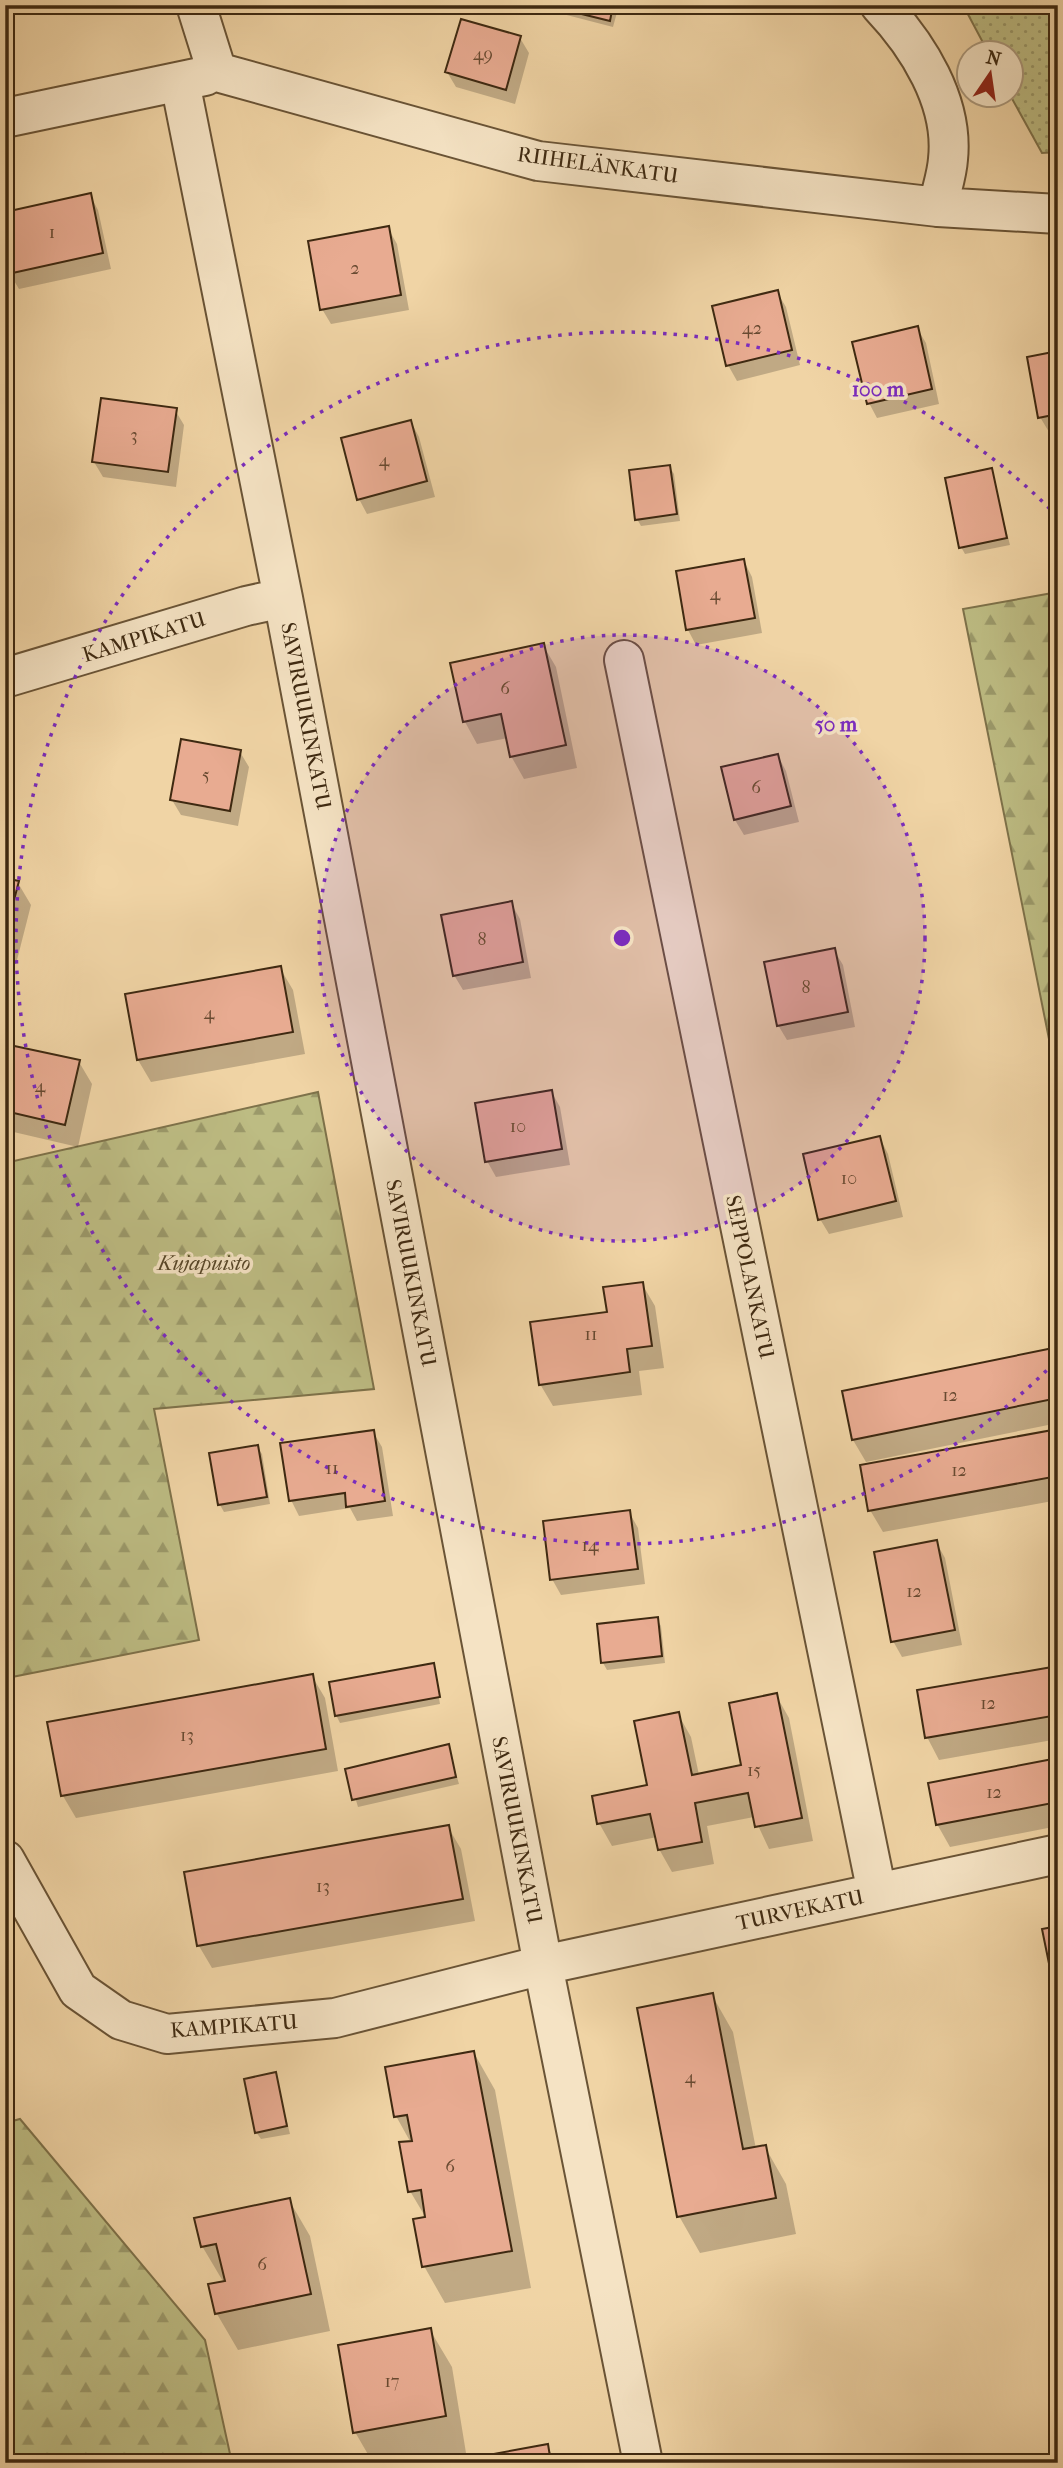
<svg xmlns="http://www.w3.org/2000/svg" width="1063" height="2468" font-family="'IM FELL French Canon',serif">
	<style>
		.grass { fill: url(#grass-dots); stroke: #7e724a; stroke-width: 2 }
		.forest { fill: url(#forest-firs); stroke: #7e724a; stroke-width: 2 }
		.shadow { fill: #0003 }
		.building { fill: #e8ab91; stroke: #3e2911; stroke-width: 2 }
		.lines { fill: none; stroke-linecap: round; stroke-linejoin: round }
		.minor-casing { stroke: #6a5436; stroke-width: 42 }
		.minor { stroke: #f5e3c4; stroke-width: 38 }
		.ring { fill: none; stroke: #7b2cbf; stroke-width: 3.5; stroke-dasharray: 3.5 7 }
		.labels { text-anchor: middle; stroke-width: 7; stroke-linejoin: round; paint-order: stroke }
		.number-label { font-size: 18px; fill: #684a31 }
		.street-label { font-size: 21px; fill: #3e2911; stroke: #f5e3c4 }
		.park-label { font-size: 21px; font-style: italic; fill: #574628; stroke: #f5e3c4 }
		.centre { fill: #7b2cbf; stroke: #f5e3c4; stroke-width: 3.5 }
		.ring-label { font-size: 21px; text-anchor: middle; font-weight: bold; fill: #7b2cbf; stroke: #f5e3c4; stroke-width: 7; stroke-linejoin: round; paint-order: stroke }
	</style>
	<defs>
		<pattern id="grass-dots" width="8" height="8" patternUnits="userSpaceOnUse" patternTransform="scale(1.75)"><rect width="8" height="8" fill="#bdbc83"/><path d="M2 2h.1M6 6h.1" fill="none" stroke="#9b996a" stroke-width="1.8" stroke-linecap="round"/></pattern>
		<pattern id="forest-firs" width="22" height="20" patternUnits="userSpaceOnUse" patternTransform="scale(1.75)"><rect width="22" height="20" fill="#bdbc83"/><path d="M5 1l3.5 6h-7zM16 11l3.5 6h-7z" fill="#9b996a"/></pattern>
	</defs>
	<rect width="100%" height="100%" fill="#f0d4a5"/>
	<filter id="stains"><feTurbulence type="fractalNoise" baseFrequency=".00286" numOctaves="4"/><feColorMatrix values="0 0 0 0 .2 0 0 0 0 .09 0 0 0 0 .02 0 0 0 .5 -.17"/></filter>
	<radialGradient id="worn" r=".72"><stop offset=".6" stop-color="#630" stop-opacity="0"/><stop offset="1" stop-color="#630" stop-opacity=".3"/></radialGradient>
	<!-- grass -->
	<path class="grass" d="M963 5H1058V152L1042 153 1010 95V52H988Z"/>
	<!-- forest -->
	<path class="forest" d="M1058 592V1084L963 609Z
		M318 1092 374 1389 154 1409 199 1640 7 1678 5 1163Z
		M20 2119 205 2340 232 2463H5V2123Z"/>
	<!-- shadow -->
	<path class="shadow" d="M528 5H619L613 27Z
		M520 38 529 53 515 104 456 87 447 72Z
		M90 195 98 210 111 269 19 289 10 274 5 251V213Z
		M388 228 397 244 409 310 331 324 322 309Z
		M777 292 786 307 800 365 737 381 728 365Z
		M917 328 926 343 939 404 877 418 869 403Z
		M1058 353V431L1049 432 1040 417Z
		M175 410 184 425 176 487 103 477 94 462Z
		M411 422 419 437 435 497 367 514 359 499Z
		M669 466 674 474 680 521 641 526 637 519Z
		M991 470 1010 545 965 554 961 547Z
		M744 561 752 577 762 633 696 645 688 630Z
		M543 645 556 667 577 768 524 779 511 756 508 738 477 744 465 722 452 664Z
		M240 752 249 767 238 826 181 815 172 800Z
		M778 756 786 771 799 822 744 835 735 820Z
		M5 879 18 883 31 905 16 964 5 961Z
		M511 903 520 919 531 978 463 990 454 975Z
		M834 950 843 965 855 1027 787 1040 778 1025Z
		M280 968 293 990 305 1054 151 1082 138 1060Z
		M5 1045 79 1062 92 1084 78 1147 5 1130Z
		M551 1091 560 1107 570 1165 496 1177 487 1161Z
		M880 1138 888 1154 903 1217 829 1234 820 1219Z
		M642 1284 655 1306 664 1368 639 1371 642 1395 553 1406 540 1384 609 1313Z
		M1058 1349V1423L866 1462 853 1440Z
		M1058 1431V1500L883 1532 870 1510Z
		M373 1432 382 1447 393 1516 357 1521 350 1508 299 1516 291 1500Z
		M257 1447 262 1454 270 1504 224 1512 220 1505 212 1455Z
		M629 1512 638 1528 645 1584 561 1595 552 1579Z
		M936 1542 945 1558 962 1645 902 1657 893 1641Z
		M657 1619 661 1626 665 1663 607 1670 603 1663Z
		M433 1665 440 1704 340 1723 336 1715Z
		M1058 1668V1739L939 1760 927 1737Z
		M312 1676 325 1698 338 1771 76 1818 63 1796Z
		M776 1695 789 1718 813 1841 769 1849 754 1817 707 1826 714 1864 672 1872 659 1849 657 1837 612 1846 599 1823 649 1787 678 1714 691 1737 699 1775 743 1767Z
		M448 1746 459 1784 358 1807 347 1770Z
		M1058 1760V1826L950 1847 937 1824Z
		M448 1827 461 1849 475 1921 212 1968 199 1946 186 1874Z
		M712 1995 733 2032 756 2149 765 2147 786 2184 796 2234 700 2253 679 2216Z
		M474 2053 495 2090 531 2288 445 2303 424 2266 426 2218 410 2191 411 2143 396 2116Z
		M275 2074 290 2134 261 2139 256 2132Z
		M289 2200 310 2236 330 2331 238 2350 217 2314 224 2283 202 2246Z
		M430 2330 452 2367 466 2453 411 2463H373L355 2432Z
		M547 2446 557 2463H457Z"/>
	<!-- building -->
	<path class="building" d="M545 5H613L610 21Z
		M461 19 521 36 506 90 445 72Z
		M91 193 103 253 8 274 5 212Z
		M389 226 401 295 320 310 308 241Z
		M778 290 792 350 726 366 712 306Z
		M918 326 932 389 867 404 852 342Z
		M1058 351V414L1038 418 1027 357Z
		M101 398 177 408 168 472 92 462Z
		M411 420 427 481 357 500 341 438Z
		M670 465 677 514 635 520 629 470Z
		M992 468 1007 538 959 548 945 478Z
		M744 559 755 618 686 630 676 571Z
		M544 643 566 745 510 757 501 714 463 722 450 663Z
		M181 739 241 750 230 811 170 800Z
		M778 754 791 806 734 820 721 767Z
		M5 878 19 881 5 934Z
		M512 901 523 962 453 976 441 915Z
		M835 948 848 1012 777 1026 764 962Z
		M281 966 293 1032 137 1060 125 994Z
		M5 1044 80 1060 65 1125 5 1111Z
		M552 1090 562 1149 485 1162 475 1103Z
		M880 1136 896 1201 818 1220 803 1154Z
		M643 1282 652 1346 627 1349 630 1372 539 1385 530 1322 607 1312 603 1287Z
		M1058 1347V1398L852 1440 842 1391Z
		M1058 1429V1476L868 1511 860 1465Z
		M374 1430 385 1501 346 1507 345 1493 289 1501 280 1443Z
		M258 1445 267 1497 218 1505 209 1453Z
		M630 1510 638 1569 550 1580 543 1521Z
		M937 1540 955 1630 891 1642 874 1552Z
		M658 1617 662 1656 601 1663 597 1624Z
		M434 1663 440 1697 335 1716 329 1682Z
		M1058 1666V1715L925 1738 917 1690Z
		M313 1674 326 1749 61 1796 47 1722Z
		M777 1693 802 1818 755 1827 748 1793 695 1803 702 1842 658 1850 650 1814 597 1824 592 1796 647 1785 634 1721 679 1712 692 1775 741 1765 729 1703Z
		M449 1744 456 1777 352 1800 345 1769Z
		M1058 1758V1802L936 1825 928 1783Z
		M449 1825 463 1899 197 1946 184 1872Z
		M1058 1926V2008L1042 1929Z
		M713 1993 743 2149 766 2145 776 2198 677 2217 637 2008Z
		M474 2051 512 2251 422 2267 413 2219 425 2217 421 2190 408 2192 399 2142 412 2141 407 2115 394 2117 385 2067Z
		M276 2072 287 2126 255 2133 244 2079Z
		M290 2198 311 2294 215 2314 208 2284 225 2281 216 2244 201 2247 194 2218Z
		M431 2328 446 2416 353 2433 338 2345Z
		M548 2444 551 2463H455V2461Z"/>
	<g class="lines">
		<!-- minor casing -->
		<g class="minor-casing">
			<path id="minor" d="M196 5 217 72
				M880 5C918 45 954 102 948 159 947 175 941 191 938 207
				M217 72 538 161 938 207 1058 214
				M180 82 283 598 543 1965 643 2463
				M5 118 205 76
				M624 660 877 1893
				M5 678 246 606 283 598
				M5 1860 78 1990 121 2020 167 2034 335 2018 543 1965 1058 1854"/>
		</g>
		<!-- minor -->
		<use href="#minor" class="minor"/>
	</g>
	<!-- distance rings -->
	<circle cx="622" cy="938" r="303" fill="#7b2cbf" fill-opacity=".12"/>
	<g class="ring">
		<circle cx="622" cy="938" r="303"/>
		<path d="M1054 1363A606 606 0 1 1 1054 513"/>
	</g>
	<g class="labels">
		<!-- number labels -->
		<g class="number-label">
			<text x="483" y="60">49</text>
			<text x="52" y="238">1</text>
			<text x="355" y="274">2</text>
			<text x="752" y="334">42</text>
			<text x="134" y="441">3</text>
			<text x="384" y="466">4</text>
			<text x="715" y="600">4</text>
			<text x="505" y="694">6</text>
			<text x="206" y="781">5</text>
			<text x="756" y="793">6</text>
			<text x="482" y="945">8</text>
			<text x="806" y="993">8</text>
			<text x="209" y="1019">4</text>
			<text x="40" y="1092">4</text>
			<text x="518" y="1132">10</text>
			<text x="849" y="1184">10</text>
			<text x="591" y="1340">11</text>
			<text x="950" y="1401">12</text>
			<text x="332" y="1474">11</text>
			<text x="959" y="1476">12</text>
			<text x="590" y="1551">14</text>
			<text x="914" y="1597">12</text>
			<text x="988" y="1709">12</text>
			<text x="187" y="1741">13</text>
			<text x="754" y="1776">15</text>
			<text x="994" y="1798">12</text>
			<text x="323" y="1892">13</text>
			<text x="690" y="2083">4</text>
			<text x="450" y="2172">6</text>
			<text x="262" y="2270">6</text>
			<text x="392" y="2387">17</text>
		</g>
		<!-- street labels -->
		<g class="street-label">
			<text transform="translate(598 165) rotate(8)" y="7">RIIHELÄNKATU</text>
			<text transform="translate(144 637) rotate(-17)" y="7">KAMPIKATU</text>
			<text transform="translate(306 716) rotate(79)" y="7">SAVIRUUKINKATU</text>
			<text transform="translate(411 1273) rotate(79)" y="7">SAVIRUUKINKATU</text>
			<text transform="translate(750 1277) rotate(78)" y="7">SEPPOLANKATU</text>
			<text transform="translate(517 1830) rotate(79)" y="7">SAVIRUUKINKATU</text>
			<text transform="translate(800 1910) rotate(-12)" y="7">TURVEKATU</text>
			<text transform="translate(234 2026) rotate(-4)" y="7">KAMPIKATU</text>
		</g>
		<!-- park labels -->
		<g class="park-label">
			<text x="204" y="1270">Kujapuisto</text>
		</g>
	</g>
	<circle cx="622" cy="938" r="10" class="centre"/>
	<g class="ring-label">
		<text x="878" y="396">100 m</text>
		<text x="836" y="731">50 m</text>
	</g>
	<!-- margin -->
	<rect width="1063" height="2468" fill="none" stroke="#f0d4a5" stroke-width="28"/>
	<rect x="7" y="7" width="1049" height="2454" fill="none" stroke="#3e2911" stroke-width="3.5"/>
	<rect x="14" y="14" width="1035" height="2440" fill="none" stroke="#3e2911" stroke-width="2"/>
	<!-- north arrow -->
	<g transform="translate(990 74) rotate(13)"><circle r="33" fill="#f5e3c4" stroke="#ac997c" stroke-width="2"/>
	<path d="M0-5L12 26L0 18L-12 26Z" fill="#8f2418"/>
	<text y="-10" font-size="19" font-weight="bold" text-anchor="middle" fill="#3e2911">N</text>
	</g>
	<rect width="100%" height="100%" filter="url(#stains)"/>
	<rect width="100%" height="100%" fill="url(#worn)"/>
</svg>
